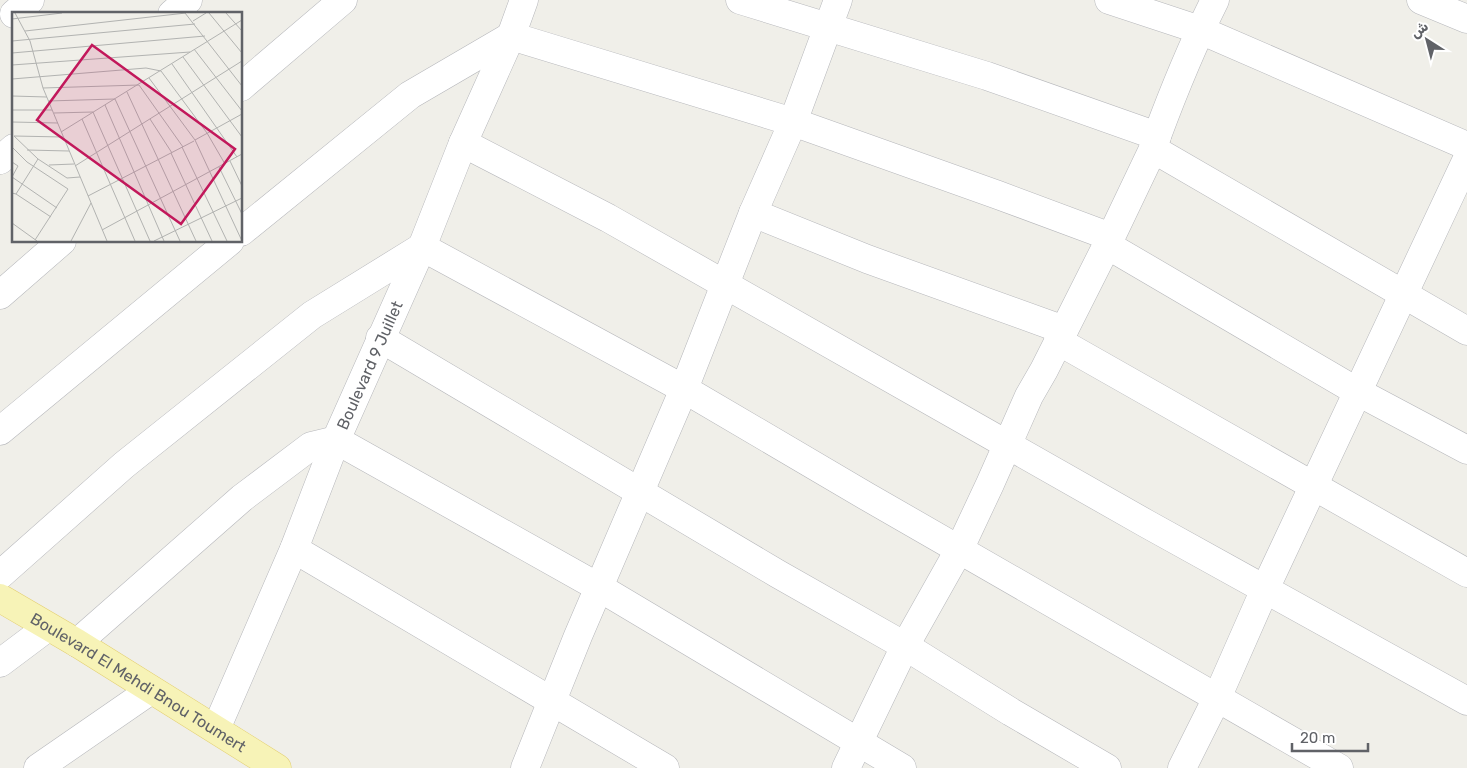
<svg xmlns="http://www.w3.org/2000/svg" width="1467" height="768" font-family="Rubik,'Noto Sans Arabic',sans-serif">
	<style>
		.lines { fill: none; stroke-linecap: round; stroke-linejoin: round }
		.minor-casing { stroke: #b6b7bb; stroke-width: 29 }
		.major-casing { stroke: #e3ce6f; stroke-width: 29 }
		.minor { stroke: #fff; stroke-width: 28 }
		.major { stroke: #f7f3b7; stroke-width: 28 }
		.labels { text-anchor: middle; stroke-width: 4.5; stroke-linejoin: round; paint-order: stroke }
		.street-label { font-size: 16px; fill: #606267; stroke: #fff }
		.inset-road { fill: none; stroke: #b2b3b1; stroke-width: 1 }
		.view { fill: #c2185b; fill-opacity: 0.15; stroke: #c2185b; stroke-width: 2.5 }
		.inset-edge { fill: none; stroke: #606267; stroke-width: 2.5 }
	</style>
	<rect width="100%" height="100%" fill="#f0efe9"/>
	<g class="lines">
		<!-- minor casing -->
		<g class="minor-casing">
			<g id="minor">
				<path d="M740 0 987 76 1157 136 1153 149 1467 331"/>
				<path d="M1109 0 1200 30 1467 146"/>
				<path d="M1421 0 1467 19"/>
				<path d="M14 14 30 0"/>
				<path d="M172 14 188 0"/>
				<path d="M241 87 343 0"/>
				<path d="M1157 136C1174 90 1193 44 1215 0"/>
				<path d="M463 143 608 218 1147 524 1467 701"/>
				<path d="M0 160 14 148"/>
				<path d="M753 213 867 259 1064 330"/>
				<path d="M241 232 410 95 511 36 793 122 998 195 1111 237"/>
				<path d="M1107 245 1358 392 1467 450"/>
				<path d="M0 295 62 241"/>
				<path d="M380 338 778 574 905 646 1011 712 1107 768"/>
				<path d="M1058 341 1467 573"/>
				<path d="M0 431 230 241"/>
				<path d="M294 549 665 768"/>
				<path d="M0 575 124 465 312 315 422 247 684 389 866 496 1339 768"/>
				<path d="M77 643 242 498 311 446 336 440 600 588 902 768"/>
				<path d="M0 663 48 627"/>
				<path id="s1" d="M216 729 294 549 336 440 422 247 463 143 511 36 524 0"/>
				<path d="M38 768 151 690"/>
				<path d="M525 768 578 636 684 389 753 213 793 122 838 0"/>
				<path d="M846 768 905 646 959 550 990 484 1029 396 1044 370 1111 237 1153 149"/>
				<path d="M1182 768 1217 698 1265 589 1467 159"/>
			</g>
		</g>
		<!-- major casing -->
		<g class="major-casing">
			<g id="major">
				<path id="s2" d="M0 598 77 643 277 768"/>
			</g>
		</g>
		<!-- minor -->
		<use href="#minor" class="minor"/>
		<!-- major -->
		<use href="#major" class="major"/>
	</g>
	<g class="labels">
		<!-- street labels -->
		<g class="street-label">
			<text dy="6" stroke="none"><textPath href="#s1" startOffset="395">Boulevard 9 Juillet</textPath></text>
			<text dy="6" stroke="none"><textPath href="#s2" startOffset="162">Boulevard El Mehdi Bnou Toumert</textPath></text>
		</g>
	</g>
	<!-- overview -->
	<g transform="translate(12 12)">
		<rect width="230" height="230" fill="#f0efe9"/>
		<path class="inset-road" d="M3 1 18 29 31 76 95 229M173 1 230 74M197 1 230 41M214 1 230 19M0 7 50 1M181 9 194 1M13 19 174 1M0 29 183 12M182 37 230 99M0 41 193 24M171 45 230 125M160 52 225 145M0 53 178 40M137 66 183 128 230 229M0 67 134 56 149 59 195 121 213 152M31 76 127 73 171 135M115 80 184 229M0 84 35 85M36 89 103 87 168 229M93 93 152 229M0 98H40M42 101 81 100 138 229M70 107 123 229M138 107 160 141M0 110 46 111M49 120 230 8M183 128 230 102M0 135 15 150 56 177 23 228M170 135 215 229M15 138 57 139M159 141 200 229M26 147 2 124 51 125M218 149 230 174M0 150 6 154 0 165 45 196M37 153 62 152M63 154 230 49M207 155 230 202M0 181 4 182 26 147 55 166 68 165M4 182 39 205M76 184 182 129M0 211 25 229M90 218 230 142M59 229 79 191M142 229 230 186"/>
		<path class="view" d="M80 33 223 137 169 212 25 108Z"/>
		<rect width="230" height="230" class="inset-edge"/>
	</g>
	<!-- north arrow -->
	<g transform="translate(1427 40) rotate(324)" stroke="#ffffff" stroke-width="4" paint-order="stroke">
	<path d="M0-4L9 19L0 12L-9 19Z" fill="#606267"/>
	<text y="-8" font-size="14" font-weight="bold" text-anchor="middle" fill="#606267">ش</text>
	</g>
	<!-- scale -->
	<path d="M1292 743v8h76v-8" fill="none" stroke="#606267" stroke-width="2.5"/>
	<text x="1300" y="743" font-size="15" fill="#606267" stroke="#ffffff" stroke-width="4" paint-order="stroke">20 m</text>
</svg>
